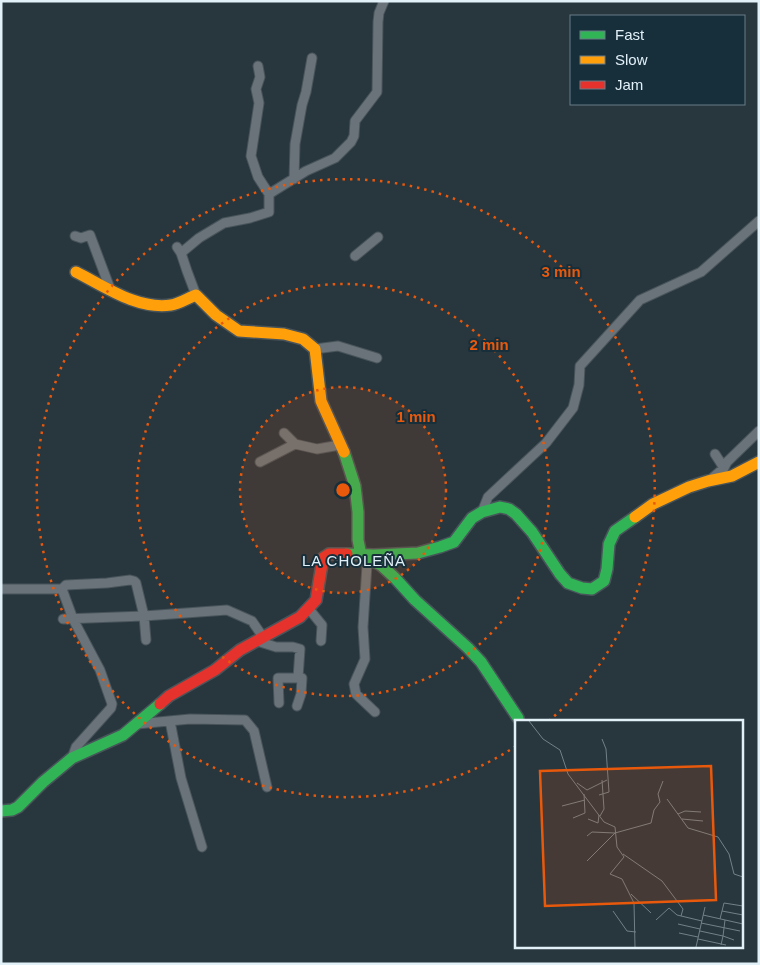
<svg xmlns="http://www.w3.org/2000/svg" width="760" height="965" font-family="Arial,sans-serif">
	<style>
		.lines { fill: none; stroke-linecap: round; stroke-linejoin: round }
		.street-casing { stroke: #48545a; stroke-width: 11 }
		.fast-casing { stroke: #48545a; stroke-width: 14 }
		.slow-casing { stroke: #48545a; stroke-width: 14 }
		.jam-casing { stroke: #48545a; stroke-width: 14 }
		.street { stroke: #697379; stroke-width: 9 }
		.fast { stroke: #30b455; stroke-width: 11 }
		.slow { stroke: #ff9f0a; stroke-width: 11 }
		.jam { stroke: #e5322d; stroke-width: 11 }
		.ring { fill: none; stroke: #e8590c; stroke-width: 2.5; stroke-dasharray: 2.5 5 }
		.labels { text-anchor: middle; stroke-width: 4; stroke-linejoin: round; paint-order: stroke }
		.quarter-label { font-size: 15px; letter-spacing: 1px; fill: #e2f0f8; stroke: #162f3b }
		.inset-road { fill: none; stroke: #728088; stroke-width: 1 }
		.view { fill: #e8590c; fill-opacity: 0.15; stroke: #e8590c; stroke-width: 2.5 }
		.inset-edge { fill: none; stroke: #e2f0f8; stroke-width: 2.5 }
		.centre { fill: #e8590c; stroke: #162f3b; stroke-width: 2.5 }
		.ring-label { font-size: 15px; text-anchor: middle; font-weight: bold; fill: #e8590c; stroke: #162f3b; stroke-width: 4; stroke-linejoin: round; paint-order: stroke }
	</style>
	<rect width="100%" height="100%" fill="#28363e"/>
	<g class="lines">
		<!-- street casing -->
		<g class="street-casing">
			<path id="street" d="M258 66 260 77 256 89 259 103 251 156 258 177 269 194
				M294 179 295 144 302 105 306 92 312 58
				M75 236 81 238 90 235 111 291
				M177 247 181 253 187 271 196 295
				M181 253 199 238 224 223 250 218 269 212V194L306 171 335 158 351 142 354 136 355 121 377 92 378 22 379 13 384 1
				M355 256 378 237
				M315 349 338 346 377 358
				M284 433 295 444 317 449 340 445
				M715 454 724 468
				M260 462 295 444
				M710 480 724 468 727 462 759 431
				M482 512 488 497 546 443 573 408 579 385 580 366 640 300 701 272 759 221
				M362 557 367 565 363 627 365 659 354 684 356 694 375 712
				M1 589H62L66 585 107 583 130 580 134 581 136 583 144 616 146 640
				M62 589 73 619 100 670 112 704 111 708 76 747 72 758
				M309 609 322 625 321 641
				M63 619 144 616 227 610 252 621 263 637
				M257 641 276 647H293L300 649 298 678H278L279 703
				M297 706 301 694 302 678H298
				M170 721 181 778 202 847
				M137 724 190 719 245 720 254 731 267 787"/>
		</g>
		<!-- fast casing -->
		<g class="fast-casing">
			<path id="fast" d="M344 452 355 486 358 512V540L361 555 381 565 395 578 415 600 468 648 481 662 518 718
				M347 554 374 555 418 553 440 547 454 542 472 518 482 512 500 507 509 509 516 514 532 532 560 574 568 583 582 588 592 589 604 581 607 569 609 544 615 531 635 517
				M1 811 12 810 18 807 43 782 72 758 123 735 160 704"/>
		</g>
		<!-- slow casing -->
		<g class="slow-casing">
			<path id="slow" d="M76 272C104 286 137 310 171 305 179 304 188 298 196 295L216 315 239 331 284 334 303 339 315 349 321 401 344 452
				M635 517 653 504 689 487 708 481 732 476 759 462"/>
		</g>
		<!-- jam casing -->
		<g class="jam-casing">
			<path id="jam" d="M160 704 169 696 215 670 240 650 300 617 316 600 323 558 329 554H347"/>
		</g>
		<!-- street -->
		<use href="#street" class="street"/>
		<!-- fast -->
		<use href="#fast" class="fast"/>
		<!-- slow -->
		<use href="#slow" class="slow"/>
		<!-- jam -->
		<use href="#jam" class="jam"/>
	</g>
	<!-- distance rings -->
	<circle cx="343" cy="490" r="103" fill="#e8590c" fill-opacity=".12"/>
	<g class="ring">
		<circle cx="343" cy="490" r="103"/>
		<circle cx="343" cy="490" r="206"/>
		<path d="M516 746A309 309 0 1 1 550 720"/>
	</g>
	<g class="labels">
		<!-- quarter labels -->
		<g class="quarter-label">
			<text x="354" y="566">LA CHOLEÑA</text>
		</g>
	</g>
	<!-- overview -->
	<g transform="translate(515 720)">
		<rect width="228" height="228" fill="#28363e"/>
		<path class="inset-road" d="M14 1 28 19 45 30 53 54 89 102 100 107 102 127 109 137 95 154 107 159 119 183 120 227M62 63 72 70 92 60M84 75 94 72 91 29 87 19M152 79 173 108 203 117 214 134 219 154 228 157M47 86 70 80M163 94 170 91 186 92M85 96 89 89 87 60M58 98 70 93 69 74M73 99 83 103 84 95M167 99 188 101M72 116 77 112 100 113M108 134 147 161 168 189 166 196M72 141 100 113 136 103 139 90 145 82 143 74 148 61M116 174 136 193M98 191 112 211 121 212M207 191 228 195M188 195 228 204M205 199 209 183 228 186M141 200 154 188 162 195 187 201M186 203 225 211M163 204 185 209M185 211 208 216 210 200M164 213 183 217M183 219 211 225M206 225 208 216 219 220M181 227 190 187"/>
		<path class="view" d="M196 46 201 180 30 186 25 51Z"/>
		<rect width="228" height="228" class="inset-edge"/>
	</g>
	<circle cx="343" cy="490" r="8" class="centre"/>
	<g class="ring-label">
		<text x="561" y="277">3 min</text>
		<text x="489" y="350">2 min</text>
		<text x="416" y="422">1 min</text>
	</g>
	<!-- border -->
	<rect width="760" height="965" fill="none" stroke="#e2f0f8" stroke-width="5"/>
	<!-- legend -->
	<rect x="570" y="15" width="175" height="90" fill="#162f3b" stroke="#687c87"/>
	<rect x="580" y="31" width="25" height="8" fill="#30b455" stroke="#687c87"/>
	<text x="615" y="40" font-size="15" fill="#e2f0f8">Fast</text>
	<rect x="580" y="56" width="25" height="8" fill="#ff9f0a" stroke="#687c87"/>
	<text x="615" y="65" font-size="15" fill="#e2f0f8">Slow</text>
	<rect x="580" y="81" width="25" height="8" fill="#e5322d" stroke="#687c87"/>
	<text x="615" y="90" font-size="15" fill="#e2f0f8">Jam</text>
</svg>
